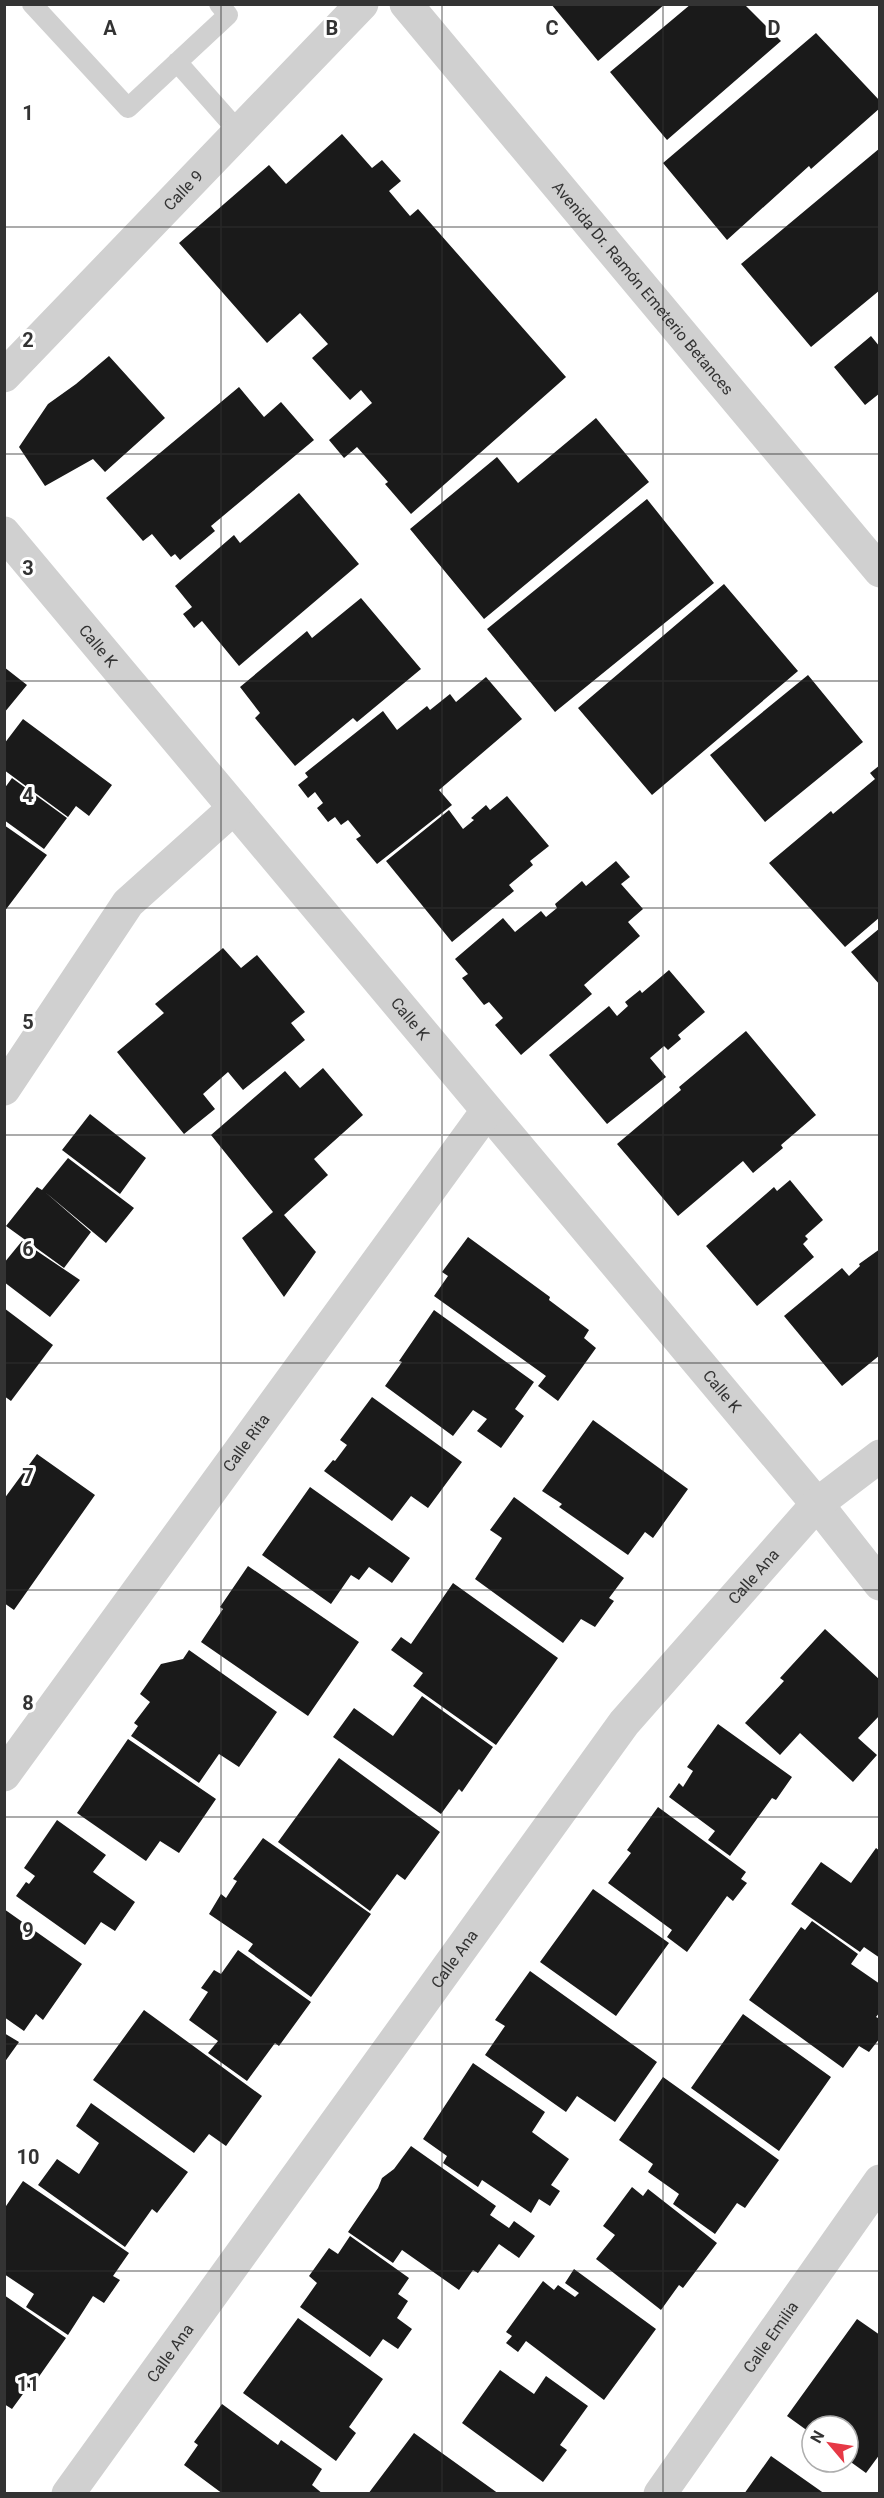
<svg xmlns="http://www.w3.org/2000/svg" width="884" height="2498" font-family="Roboto,sans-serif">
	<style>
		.building { fill: #1a1a1a }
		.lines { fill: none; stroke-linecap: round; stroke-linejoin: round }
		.service { stroke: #d0d0d0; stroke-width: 20 }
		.minor { stroke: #d0d0d0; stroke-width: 33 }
		.tertiary { stroke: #d0d0d0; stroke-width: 33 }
		.grid { fill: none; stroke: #333; stroke-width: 1.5; stroke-opacity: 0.55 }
		.labels { text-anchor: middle; stroke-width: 6; stroke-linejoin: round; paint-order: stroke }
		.street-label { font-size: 16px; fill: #333; stroke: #fff }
		.grid-label { font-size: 20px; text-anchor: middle; font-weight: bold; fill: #333; stroke: #fff; stroke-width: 6; stroke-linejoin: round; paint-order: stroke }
	</style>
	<rect width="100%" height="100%" fill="#fff"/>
	<!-- building -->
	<path class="building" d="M551 4H665L598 61Z
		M691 4H744L781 41 667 140 610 72Z
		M816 33 880 101V108L811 169 809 166 727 240 663 163Z
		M342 134 372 168 382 160 401 181 389 191 410 216 418 209 566 377 411 514 385 484 388 482 357 447 344 458 329 440 372 403 361 390 350 400 312 358 328 344 300 313 267 343 179 243 269 165 286 184Z
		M880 148V290L811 347 741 264Z
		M871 336 880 347V393L865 405 834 367Z
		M109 356 165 418 105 472 93 459 45 486 19 447 48 404 76 384Z
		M239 387 264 417 281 402 314 440 211 526 215 531 180 560 175 554 171 557 152 534 143 541 106 498Z
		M596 418 649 482 484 619 410 529 497 457 518 483Z
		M299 493 359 564 239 666 202 621 194 628 183 614 192 607 175 586 234 535 240 543Z
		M647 499 714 583 555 712 487 629Z
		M724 584 798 671 652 795 578 708Z
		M361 598 421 669 357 722 353 718 295 766 255 718 260 713 240 687 307 631 312 638Z
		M4 667 27 685 4 713Z
		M808 675 863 742 765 822 710 755Z
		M486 677 522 719 439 790 452 805 377 864 356 839 361 836 348 820 341 825 335 817 328 822 317 808 323 803 315 792 308 798 298 785 308 777 305 773 383 711 397 730 427 706 430 710 450 694 456 702Z
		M23 719 112 785 89 816 76 806 68 817 4 770V744Z
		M880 765V917L845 947 769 863 831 811 833 814 875 779 870 773Z
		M12 778 67 818 44 849 4 820V789Z
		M507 796 549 846 530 861 533 865 509 885 514 891 452 942 386 861 449 810 463 829 474 820 471 818 486 805 490 810Z
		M4 825 47 855 4 912Z
		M616 861 630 877 621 884 643 909 628 922 640 936 584 985 592 994 521 1055 495 1025 503 1018 489 1002 484 1005 462 978 468 974 455 959 503 918 515 932 541 911 546 917 557 908 555 904 582 881 586 886Z
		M880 928V985L851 952Z
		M223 948 241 968 257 955 305 1012 291 1023 305 1040 243 1090 228 1072 203 1094 215 1109 184 1134 117 1052 164 1013 155 1004Z
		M669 970 705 1012 678 1035 681 1039 668 1050 664 1046 650 1058 666 1077 607 1124 549 1055 609 1006 617 1016 628 1006 625 1002 640 990 642 993Z
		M746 1031 816 1115 781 1145 783 1148 753 1173 743 1161 678 1216 617 1144 681 1090 679 1087Z
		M323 1068 363 1115 314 1159 328 1175 284 1215 316 1252 284 1297 242 1238 273 1212 211 1135 285 1071 300 1088Z
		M90 1114 146 1158 120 1194 62 1150Z
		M68 1158 134 1208 106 1243 45 1192 91 1232 64 1268 6 1226 37 1187 42 1190Z
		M790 1180 823 1220 805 1236 808 1239 803 1244 814 1257 757 1306 706 1246 774 1187 777 1191Z
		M468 1237 550 1297 549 1300 589 1330 584 1338 596 1348 558 1401 538 1386 546 1376 434 1296 448 1276 442 1272Z
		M22 1241 80 1280 50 1317 4 1282V1263Z
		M880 1249V1355L842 1386 784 1316 842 1268 849 1276 860 1266 859 1264Z
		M4 1308 53 1345 11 1401 4 1396Z
		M434 1310 534 1382 515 1409 524 1416 501 1448 477 1431 487 1419 473 1410 453 1436 385 1386 402 1362 399 1361Z
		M372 1397 462 1462 428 1508 411 1496 392 1521 324 1471 333 1460 335 1461 347 1445 340 1440Z
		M593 1420 688 1489 653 1538 645 1532 628 1555 559 1507 562 1504 542 1491Z
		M37 1454 95 1495 14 1610 4 1603V1499Z
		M310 1487 410 1558 392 1583 369 1567 359 1580 351 1575 331 1604 262 1555Z
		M514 1497 624 1578 609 1598 614 1601 595 1627 581 1619 563 1643 475 1579 502 1538 490 1530Z
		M248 1566 359 1642 308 1716 201 1642 223 1609 220 1607Z
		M453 1583 558 1658 496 1745 413 1686 423 1673 391 1650 401 1637 411 1644Z
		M825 1629 880 1680V1715L858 1738 877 1755 853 1782 800 1733 780 1755 745 1723 784 1681 780 1678Z
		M189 1650 277 1712 239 1767 219 1754 199 1783 131 1736 138 1726 134 1723 150 1702 140 1694 161 1664 183 1659Z
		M422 1696 493 1747 462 1792 459 1789 441 1814 333 1737 354 1708 393 1736Z
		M718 1724 792 1777 776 1800 772 1798 730 1856 708 1840 715 1831 669 1797 679 1783 683 1787 693 1771 687 1767Z
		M128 1739 216 1799 179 1853 160 1841 146 1861 77 1813Z
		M339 1758 440 1832 405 1880 397 1874 370 1911 278 1842Z
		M658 1807 746 1872 741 1879 747 1883 733 1901 727 1896 687 1952 667 1937 672 1930 608 1883 631 1853 627 1850Z
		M57 1820 106 1855 93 1872 135 1902 115 1931 101 1922 85 1945 16 1896 26 1882 29 1884 35 1876 24 1868Z
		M263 1838 371 1914 311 1997 248 1951 253 1944 209 1914 221 1894 226 1898 237 1881 233 1879Z
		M876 1848 880 1851V1958L864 1947 860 1952 791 1904 821 1862 851 1883Z
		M593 1889 669 1943 616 2016 540 1962Z
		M4 1909 82 1964 43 2020 36 2014 24 2031 4 2017Z
		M812 1921 858 1954 851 1964 880 1984V2012L876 2017 880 2019V2038L869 2052 859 2046 843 2068 749 2000 801 1927 805 1930Z
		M238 1950 311 2002 279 2046 275 2043 247 2081 208 2053 218 2041 189 2020 208 1992 201 1988 214 1970 221 1974Z
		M530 1971 657 2062 615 2122 577 2096 566 2112 485 2055 505 2026 495 2020Z
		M144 2010 262 2096 226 2146 209 2134 194 2153 93 2080Z
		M743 2014 831 2077 779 2151 691 2088Z
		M4 2033 19 2042 4 2063Z
		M473 2063 545 2112 532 2132 569 2159 551 2185 560 2191 550 2206 539 2199 531 2213 482 2180 478 2187 443 2163 447 2156 423 2139Z
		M663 2077 779 2160 745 2208 737 2203 715 2234 673 2204 679 2194 648 2172 653 2164 619 2140Z
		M91 2103 188 2172 157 2213 152 2209 125 2247 38 2185 57 2159 79 2174 99 2143 76 2126Z
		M411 2146 496 2206 490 2215 509 2228 514 2221 535 2236 519 2258 499 2244 478 2273 473 2270 459 2290 402 2250 393 2263 348 2232 378 2188 382 2178 394 2169Z
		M23 2181 129 2253 113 2276 120 2280 104 2303 93 2296 68 2335 26 2307 34 2294 4 2274V2209Z
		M632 2187 643 2196 648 2189 717 2243 683 2288 679 2285 661 2310 596 2259 615 2235 603 2226Z
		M350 2236 409 2278 398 2294 408 2301 397 2318 412 2329 398 2349 383 2339 370 2357 300 2307 317 2283 309 2276 329 2248 338 2254Z
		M574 2269 656 2329 604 2400 526 2341 518 2352 506 2343 512 2336 506 2332 543 2281 554 2290 558 2285 575 2297 579 2293 565 2283Z
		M4 2295 66 2338 31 2388 28 2387 12 2409 4 2404Z
		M298 2318 383 2379 349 2427 356 2433 336 2461 243 2393Z
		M857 2319 880 2335V2454L866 2473 848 2460V2426H812V2434L787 2416Z
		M500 2370 534 2394 546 2376 588 2406 560 2445 567 2450 543 2482 462 2423Z
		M222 2404 278 2445 281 2440 322 2469 312 2485 323 2494H223L184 2465 198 2445 194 2442Z
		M414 2433 499 2494H368Z
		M771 2456 825 2494H744Z"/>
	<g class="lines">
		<!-- service -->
		<path class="service" d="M32 4 128 108 228 15 219 4
			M177 62 239 132"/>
		<!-- minor -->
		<g class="minor">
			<path id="s1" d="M4 376 362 4"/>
			<path id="s2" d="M4 533 817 1504 880 1584"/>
			<path d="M4 1089 128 903 234 808"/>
			<path id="s3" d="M4 1775 487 1111"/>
			<path id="s4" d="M68 2494 624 1723 817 1504 880 1456"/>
			<path id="s5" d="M660 2494 880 2181"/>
		</g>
		<!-- tertiary -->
		<path class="tertiary" id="s6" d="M406 4 880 571"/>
	</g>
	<!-- grid -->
	<path class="grid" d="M221 4V2494M442 4V2494M663 4V2494M4 227H880M4 454H880M4 681H880M4 908H880M4 1135H880M4 1363H880M4 1590H880M4 1817H880M4 2044H880M4 2271H880"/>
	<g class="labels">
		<!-- street labels -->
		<g class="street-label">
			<text dy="6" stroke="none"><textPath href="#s1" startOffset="258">Calle 9</textPath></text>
			<text dy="6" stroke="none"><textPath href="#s6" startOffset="370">Avenida Dr. Ramón Emeterio Betances</textPath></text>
			<text dy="6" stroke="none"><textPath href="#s2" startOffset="147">Calle K</textPath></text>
			<text dy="6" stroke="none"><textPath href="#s2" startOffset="633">Calle K</textPath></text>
			<text dy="6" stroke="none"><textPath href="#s2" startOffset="1119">Calle K</textPath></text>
			<text dy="6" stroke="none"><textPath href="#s3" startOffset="411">Calle Rita</textPath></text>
			<text dy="6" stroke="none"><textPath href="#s4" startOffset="1146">Calle Ana</textPath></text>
			<text dy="6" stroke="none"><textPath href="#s4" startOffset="660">Calle Ana</textPath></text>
			<text dy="6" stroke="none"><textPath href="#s5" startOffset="192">Calle Emilia</textPath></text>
			<text dy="6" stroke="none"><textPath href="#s4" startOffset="174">Calle Ana</textPath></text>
		</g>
	</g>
	<g class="grid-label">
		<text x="110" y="35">A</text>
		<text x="332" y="35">B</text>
		<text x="552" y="35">C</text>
		<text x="774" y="35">D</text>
		<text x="28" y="120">1</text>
		<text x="28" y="347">2</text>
		<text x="28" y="575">3</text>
		<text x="28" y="802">4</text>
		<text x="28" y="1029">5</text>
		<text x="28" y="1256">6</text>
		<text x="28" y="1483">7</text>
		<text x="28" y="1710">8</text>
		<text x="28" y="1937">9</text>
		<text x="28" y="2164">10</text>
		<text x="28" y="2391">11</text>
	</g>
	<!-- border -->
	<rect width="884" height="2498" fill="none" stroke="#333333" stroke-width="12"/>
	<!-- north arrow -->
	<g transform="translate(830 2444) rotate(299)"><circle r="28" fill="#ffffff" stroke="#adadad" stroke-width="1.5"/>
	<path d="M0-4.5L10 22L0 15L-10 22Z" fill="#e63946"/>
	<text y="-9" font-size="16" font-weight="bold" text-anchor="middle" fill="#333333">N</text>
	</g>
</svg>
